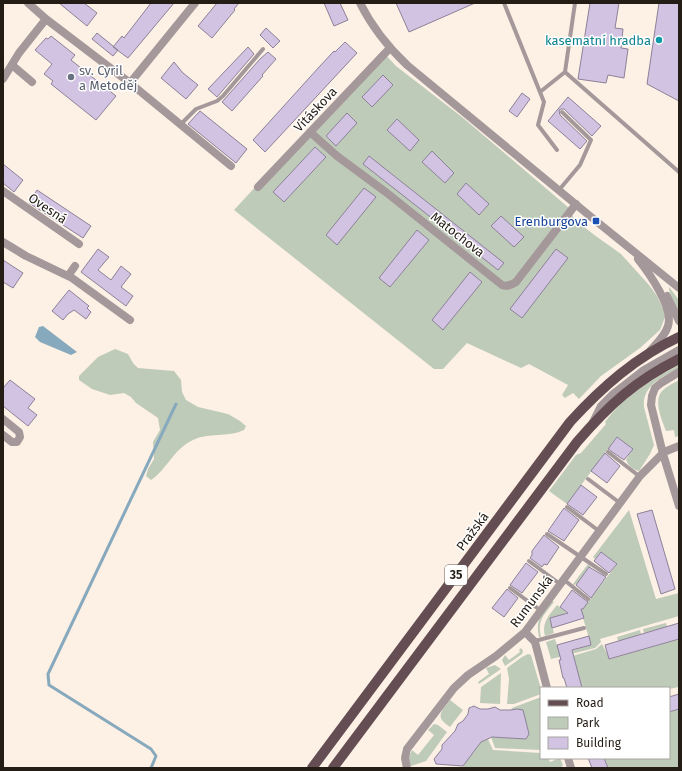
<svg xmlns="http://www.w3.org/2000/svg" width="682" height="771" font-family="'Fira Sans',sans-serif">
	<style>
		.green { fill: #bfcbb9 }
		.water { fill: #87a9bd }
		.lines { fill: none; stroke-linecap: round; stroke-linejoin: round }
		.stream { stroke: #87a9bd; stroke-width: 3 }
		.building { fill: #d2c3e3; stroke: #8c8198 }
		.service { stroke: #a5989a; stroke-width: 4 }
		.minor { stroke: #a5989a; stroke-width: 8 }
		.primary { stroke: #654e53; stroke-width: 10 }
		.culture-dot { fill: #0f9aa8; stroke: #fff; stroke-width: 1.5 }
		.worship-dot { fill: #6b7280; stroke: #fff; stroke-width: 1.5 }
		.transit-dot { fill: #1a4fb4; stroke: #fff; stroke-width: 1.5 }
		.labels { text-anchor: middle; stroke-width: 3; stroke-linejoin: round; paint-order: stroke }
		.shield { fill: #fff; stroke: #66615b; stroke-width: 1 }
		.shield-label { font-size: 12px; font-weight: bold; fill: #241d15 }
		.culture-label { font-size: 13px; fill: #0d838f; stroke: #fff; text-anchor: end }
		.worship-label { font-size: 13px; fill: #5b616d; stroke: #fff; text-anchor: start }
		.street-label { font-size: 13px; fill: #241d15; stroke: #fff }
		.transit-label { font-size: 13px; fill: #164399; stroke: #fff; text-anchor: end }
	</style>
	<rect width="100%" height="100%" fill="#fdf0e4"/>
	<!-- green -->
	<path class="green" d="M382 51 396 66 462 117 569 208 574 219 593 234 621 254 649 285 657 296 664 311 665 317 660 330 640 348 601 376 579 399 573 393 565 398 562 395 568 385 529 364 521 368 467 343 443 369H434L234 210Z
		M669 287 679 300V315L669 290Z
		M115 349 128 354 133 363 138 368 174 371 181 380 182 392 186 400 198 407 228 414 240 421 246 426 244 430C227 438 209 432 193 440 173 449 167 470 151 480L146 476 148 469 154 459 153 442 160 430 158 418 136 403 131 397 124 393 110 395 92 389 79 380V376L98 357Z
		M679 365V368C663 377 642 385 644 407L654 445 650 454 639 471C633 470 628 465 626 460L632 449 617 437 567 504 549 491 576 455 581 453 606 424 605 422C623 397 652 379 679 365Z
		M679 380V436L675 437 674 430 666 431C662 420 653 401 662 391 667 386 674 383 679 380Z
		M629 510 656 599 679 593V616L600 639 601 642 595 648 551 659 546 642 555 639 560 654 591 645 581 611 617 564 601 552 595 559 593 557Z
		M588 564 591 567 590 569 588 568 578 583 574 585 573 584Z
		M552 601 554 602C544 615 537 620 541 637H539C535 618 542 616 552 601Z
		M557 605 567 613 550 619 554 633 545 636C541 623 550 614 557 605Z
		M666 623 667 627 644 633 643 629Z
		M640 630 641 634 618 641 617 637Z
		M679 639V687L669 689V688H582L573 656 559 660 596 649 602 644 610 659Z
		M521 648 523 651 522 654 505 666 502 660 505 655 509 660 520 652 519 650Z
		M528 654 531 655 541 689V694L514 704H507L509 679 507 668 522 657Z
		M495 665 501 669 479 684 478 682 489 674 486 668Z
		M501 673 500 704 480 703 481 687Z
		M541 697V750L495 748 491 737H492L526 739 529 734 523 711 517 709 511 710 512 708Z
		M450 700 463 710 450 727C435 717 440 713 450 700Z
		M679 709V768H608L604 758H669V712Z
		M434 724 438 725 447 732 426 761 411 766 409 765V757L412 750 418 755 434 735 428 730Z
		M488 739 493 750 541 753V758H548L550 762 560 758 563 765 561 768H464L463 766 481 742Z"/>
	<!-- water -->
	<path class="water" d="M43 326 77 352 71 355 40 342 35 337 39 327Z"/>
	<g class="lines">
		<!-- stream -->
		<path class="stream" d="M151 768 156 756 151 749 49 685 48 674 176 404"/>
	</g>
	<!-- building -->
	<path class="building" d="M59 3H84L97 13 87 26Z
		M151 3H174L128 58 113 47 122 36 124 38Z
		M217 3H239L234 9 235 10 212 38 198 26Z
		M324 3H340L348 20 334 26Z
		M396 3H475L409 32Z
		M590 3H619L615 28 623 29 621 48 628 49 624 78 608 75 606 83 578 79Z
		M659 3H679V101L647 84Z
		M266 28 280 41 273 48 260 35Z
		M97 33 118 50 113 56 92 39Z
		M51 36 75 55 71 60 116 96 96 120 51 84 53 81 44 74 52 64 35 50 46 38 48 39Z
		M345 42 357 53 265 152 253 140 320 66 334 51 335 52Z
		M248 47 254 54 217 97 208 89Z
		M268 52 276 59 262 75 263 76 232 111 222 102 260 59Z
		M174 62 183 73 198 85 186 99 161 78Z
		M383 75 393 85 372 107 362 97Z
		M522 93 530 99 517 117 509 111Z
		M568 97 601 126 592 136 564 109H561L559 110 560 115 587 141 580 149 548 121Z
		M200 111 247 149 236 163 188 124Z
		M347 113 357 123 336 146 326 136Z
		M397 119 419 140 410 151 387 130Z
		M315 147 326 157 284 202 273 192Z
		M432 151 454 173 445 183 422 162Z
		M369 156 504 263 498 270 363 164Z
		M3 164 23 180 14 192 3 183Z
		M466 183 489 204 479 215 457 194Z
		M364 188 376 197 337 245 326 235Z
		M37 190 91 226 83 238 29 203Z
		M501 216 524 237 514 247 491 226Z
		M417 230 429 240 390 287 379 278Z
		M98 249 109 257 98 270 111 280 121 266 131 274 121 287 133 296 126 306 81 272Z
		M556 249 568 258 522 318 510 309Z
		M3 260 23 273 13 288 3 282Z
		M470 272 482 282 443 330 432 320Z
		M69 290 89 306 87 308 91 312 86 319 74 310 68 314 63 320 52 311Z
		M10 380 35 399 28 408 37 415 28 426 3 406V388Z
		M617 437 633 449 624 460 608 449Z
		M605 453 620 466 607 483 591 471Z
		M581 485 597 497 583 515 567 504Z
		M564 508 579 520 564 541 548 531Z
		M652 510 675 589 661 594 637 514Z
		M544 535 559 547 547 565 544 564 542 567 530 558 532 555V551Z
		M601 552 617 564 609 573 594 561Z
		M526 563 538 572 522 593 510 585Z
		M589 567 606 577 591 598 576 585Z
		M507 589 518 598 504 617 492 608Z
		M572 590 588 602 583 609H581L584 618 552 628 550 618 568 613 560 607Z
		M679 623V639L609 659 605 645Z
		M589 636 591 645 572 650 582 688H567L564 678H563L559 660H561L557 645Z
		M679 694V709L669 712V697Z
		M474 706 480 709H488L495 707 500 710H511L517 709 523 710 529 734 526 739 492 737 481 742 463 766 436 764 434 759 442 749V745L455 731 458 724 463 721 468 714 469 708Z
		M588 758H604L608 768H592Z"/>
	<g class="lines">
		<!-- service -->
		<path class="service" d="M504 3 544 102 538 125 557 150
			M565 72 679 172
			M540 92 565 72 575 3
			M181 124 196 109 217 101 223 96 263 49
			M559 190 580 165 591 140 562 112
			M608 452 639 476
			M588 479 620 503
			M567 507 599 531
			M547 534 606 574
			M529 561 560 584
			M563 579 588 599
			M510 588 540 610
			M535 641 584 628"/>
		<!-- minor -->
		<path class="minor" d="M28 3 46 19 130 83 231 166
			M360 3C372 27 388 47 407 65L596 221 679 288
			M12 65 32 82
			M3 79 19 53 46 19
			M130 83 195 3
			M310 132 337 156 387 193 502 285C507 287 511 285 516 282L576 204
			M258 187 390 48
			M3 191 79 244
			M3 242 26 256 72 278 130 320
			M638 259C649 273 674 308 668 326 665 336 657 343 650 351
			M68 276 75 266
			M667 296 679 321
			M679 372 661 383 655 388 652 396 651 405 663 454 679 506
			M3 419 19 432 20 437 17 442H12L3 435
			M593 422 601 406 612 395 644 370 679 350
			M525 632 535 642 547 688
			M568 758 571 768
			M407 768 405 758 407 749 454 688 468 675 496 656 525 632 640 476 664 452 679 446"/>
		<!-- primary -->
		<path class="primary" d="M312 768 570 422C602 387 636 357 679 337
			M333 768 577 442C609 405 635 381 679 359"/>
	</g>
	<!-- markers -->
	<circle class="culture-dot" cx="659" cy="40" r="4"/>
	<circle class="worship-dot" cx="71" cy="77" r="4"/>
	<rect class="transit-dot" x="592" y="217" width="8" height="8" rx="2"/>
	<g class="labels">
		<!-- shield labels -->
		<rect class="shield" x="445" y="565" width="22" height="20" rx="3"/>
		<g class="shield-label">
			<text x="456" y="579">35</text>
		</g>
		<!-- culture labels -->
		<g class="culture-label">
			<text x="651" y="45">kasematní hradba</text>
		</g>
		<!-- worship labels -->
		<g class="worship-label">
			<text x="79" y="75">sv. Cyril<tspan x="79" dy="15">a Metoděj</tspan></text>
		</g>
		<!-- street labels -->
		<g class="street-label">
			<text transform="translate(315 109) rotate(-47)" y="5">Vitáskova</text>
			<text transform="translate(48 208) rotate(34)" y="5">Ovesná</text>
			<text transform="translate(458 234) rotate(38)" y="5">Matochova</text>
			<text transform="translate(472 531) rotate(-53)" y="5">Pražská</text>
			<text transform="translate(531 601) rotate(-53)" y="5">Rumunská</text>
		</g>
		<!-- transit labels -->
		<g class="transit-label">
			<text x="588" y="226">Erenburgova</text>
		</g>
	</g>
	<!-- border -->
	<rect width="682" height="771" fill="none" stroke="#241d15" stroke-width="8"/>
	<!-- legend -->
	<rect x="540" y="687" width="130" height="72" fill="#ffffff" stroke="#a7a5a1"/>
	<rect x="548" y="700" width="20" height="6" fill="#654e53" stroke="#a7a5a1"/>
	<text x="576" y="707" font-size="12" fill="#241d15">Road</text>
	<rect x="548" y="717" width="20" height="12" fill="#bfcbb9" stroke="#a7a5a1"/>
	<text x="576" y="727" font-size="12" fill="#241d15">Park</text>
	<rect x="548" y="737" width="20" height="12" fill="#d2c3e3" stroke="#a7a5a1"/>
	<text x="576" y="747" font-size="12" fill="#241d15">Building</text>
</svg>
